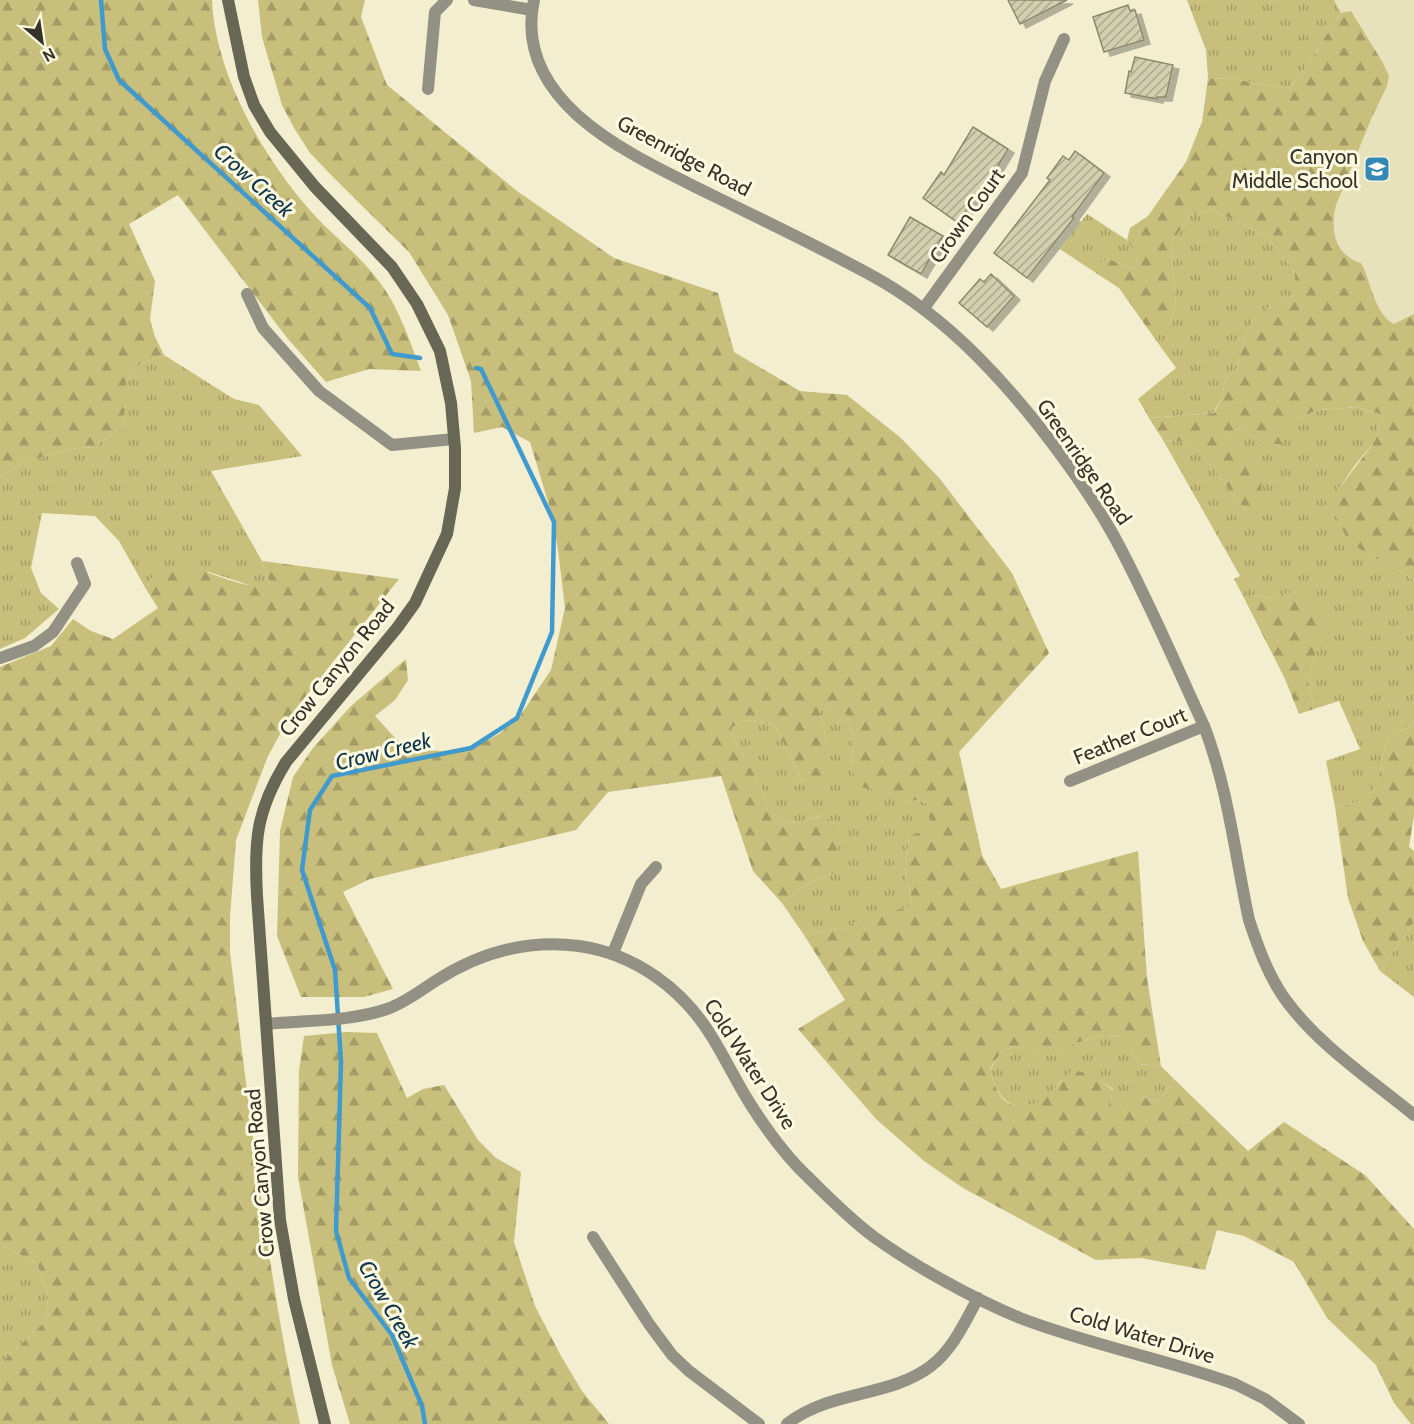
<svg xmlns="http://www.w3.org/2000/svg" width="1414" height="1424" font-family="Cabin,sans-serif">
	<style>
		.built { fill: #e7e2bb }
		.grass { fill: url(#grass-tufts) }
		.forest { fill: url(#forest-firs) }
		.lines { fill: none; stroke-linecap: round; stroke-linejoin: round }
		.stream { stroke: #409acd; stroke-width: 4.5 }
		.building { fill: url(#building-hatch); stroke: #8d896d; stroke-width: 1.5; filter: url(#shadow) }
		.minor { stroke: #939184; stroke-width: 12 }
		.tertiary { stroke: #939184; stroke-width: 12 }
		.secondary { stroke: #686654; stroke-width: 12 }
		.labels { text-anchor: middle; stroke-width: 6; stroke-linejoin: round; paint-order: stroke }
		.street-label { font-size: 21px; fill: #363428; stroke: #fefbe2 }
		.poi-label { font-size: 21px; fill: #363428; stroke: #fefbe2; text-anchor: end }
		.water-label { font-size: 22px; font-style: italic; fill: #0e354b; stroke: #fefbe2 }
	</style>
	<defs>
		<pattern id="grass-tufts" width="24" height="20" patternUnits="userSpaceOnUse" patternTransform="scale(1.5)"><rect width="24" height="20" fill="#c8bf7c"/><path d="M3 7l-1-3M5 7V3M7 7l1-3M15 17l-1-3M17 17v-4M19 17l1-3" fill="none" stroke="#a39c66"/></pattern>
		<pattern id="forest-firs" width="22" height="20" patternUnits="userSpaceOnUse" patternTransform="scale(1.5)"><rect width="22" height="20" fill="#c8bf7c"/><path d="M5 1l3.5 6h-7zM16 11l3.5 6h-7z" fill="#a39c66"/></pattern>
		<pattern id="building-hatch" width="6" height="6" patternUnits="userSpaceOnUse" patternTransform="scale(1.5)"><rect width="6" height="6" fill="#d2ceb0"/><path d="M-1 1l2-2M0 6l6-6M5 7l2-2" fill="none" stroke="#aba88f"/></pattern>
		<filter id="shadow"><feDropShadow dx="6" dy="4" stdDeviation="0" flood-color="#0004"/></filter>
	</defs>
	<rect width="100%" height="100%" fill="#f2eecf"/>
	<!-- built -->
	<path class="built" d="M1334 0H1414V321L1390 333 1331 236 1328 201 1375 77Z"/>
	<!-- grass -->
	<path class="grass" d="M1187 0H1334L1341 13C1323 38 1309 66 1289 89L1234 79 1208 78 1206 50Z
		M1210 210 1239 222 1268 238 1295 272V295L1257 313 1245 336 1237 368 1225 381 1222 398 1213 413 1149 418 1138 399 1176 368 1155 339 1171 322 1176 302 1173 274 1172 242 1191 215Z
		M1087 214 1127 240 1138 256 1134 269 1109 259 1090 269 1060 249Z
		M164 355 234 399 259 405 302 456 211 471 262 561 270 584 258 588 209 572 154 574 146 589 119 541 95 516 42 513 31 568 41 593 59 609 25 638 0 649V477L25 462 70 449 94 447 122 427 126 404V382L138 365Z
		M1356 407 1383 415 1374 442 1355 465 1338 490 1372 557 1389 564 1414 580V720L1410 726 1388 736C1376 776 1386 800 1335 807L1326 761 1360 749 1339 701 1314 709 1308 681 1316 652 1325 636 1290 593 1272 598 1242 594 1234 579 1240 576 1163 440 1183 442 1199 451 1251 517 1239 453 1227 435 1240 428 1266 444 1291 421 1318 410Z
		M840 699 854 737 851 768 873 788 888 792 902 803 917 800 927 803 931 821 922 831 909 836 905 876 912 899 907 908 863 919 845 928 804 935 782 903 811 882 834 873 838 826 822 815 804 822 781 823 766 803 757 779 737 745 730 729 743 720 774 724 802 781 828 747 819 711Z
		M1414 922V997L1380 971Z
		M1102 1035 1126 1036 1131 1051 1140 1064 1161 1066 1173 1078 1165 1094 1156 1103 1141 1096 1125 1111 1110 1104 1113 1089 1103 1083 1062 1080C1056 1086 1050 1097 1043 1101 1012 1117 997 1098 990 1070L1002 1051 1017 1046 1053 1055 1073 1044Z
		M5 1247 37 1264 48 1295 46 1321 0 1364V1249Z"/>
	<!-- forest -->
	<path class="forest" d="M0 0H212C215 72 261 154 308 208 330 234 357 252 378 280 399 307 409 339 421 371L369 369 326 382 288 339 178 195 129 224 155 281 150 319 155 337 164 355 138 365 126 382V404L122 427 94 447 70 449 25 462 0 477Z
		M258 0H365L361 17 387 85 517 191 614 258 718 293 734 352 800 391 847 395 901 438 940 479 1012 573 1049 653 959 752 982 855 1001 889 1138 851 1147 978 1161 1066 1140 1064 1131 1051 1125 1036 1102 1035 1073 1044 1053 1056 1017 1046 1002 1051 990 1069C995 1090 1004 1112 1028 1105 1034 1103 1041 1102 1046 1098 1055 1090 1062 1079 1072 1071L1087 1072 1113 1090 1110 1104 1125 1111 1131 1096H1141L1156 1103 1165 1094 1173 1078 1248 1151 1284 1122 1365 1175 1414 1229V1424H1411L1394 1403 1376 1365 1327 1318 1294 1262 1244 1236 1217 1230 1205 1270 1141 1258 1096 1260 963 1188 924 1161 876 1119 798 1029 845 1000 804 935 845 928 863 919 907 907 912 899 905 876 909 836 922 831 930 821 927 803 917 800 902 803 888 792 859 787 851 768 854 737 840 700 819 711 828 747 823 789 813 794 802 781 774 724 743 720 730 729 737 745 757 779 766 803 781 823 804 822 823 815 838 826 837 846 846 862 834 873 811 882 782 903 753 871 721 776 608 792 576 830 370 879 343 892 393 989 364 997H301L277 936 280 831 293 777 313 748 351 706 406 659 408 680 395 700 375 716 397 740 424 750 457 752 475 747 499 734 520 716 551 670 565 608 558 550 552 515 530 442 502 427 474 433 471 381 448 315 409 252 337 181 310 153 294 128 282 105 262 37Z
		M1351 11 1383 63 1389 76 1387 86 1372 117 1336 205C1330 229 1334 255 1361 263 1371 280 1374 314 1394 324L1414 314V580L1389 564 1372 557 1348 541 1335 514 1338 490 1374 442 1383 415 1356 407 1318 410 1291 421 1281 444H1266L1240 428 1227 435 1261 480 1262 509 1251 517 1199 451 1183 442 1163 440 1149 418 1214 413 1222 398 1225 381 1237 368 1245 336 1257 313 1295 295V272L1268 238 1239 222 1210 210 1191 215 1172 242 1173 274 1176 302 1171 322 1155 339 1119 288 1090 269 1109 259 1134 269 1138 256 1127 240 1130 228 1148 216 1186 162 1202 122 1208 78 1234 79 1289 89C1309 66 1323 38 1341 13Z
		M262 561 399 579 290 716 268 756 236 840 230 917V953C250 1111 266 1269 300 1424H0V1364L46 1321 48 1295 37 1264 5 1247 0 1249V667L51 646 73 619 91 631 113 639 158 608 146 589C149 584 152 576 156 573 189 551 239 596 270 584Z
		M1290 593 1316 600 1327 616 1325 636 1316 652 1308 681 1314 709 1299 714 1285 679 1242 594 1272 598Z
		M1414 720V815L1409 847 1414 851V922L1380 971 1363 941 1348 898 1335 807C1386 800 1376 775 1388 736L1410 726Z
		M347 1032 377 1033 407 1098 423 1089 444 1085 478 1140 496 1158 521 1172 514 1242 535 1306 561 1356 582 1391 609 1424H350L332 1365 298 1177 299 1071 304 1036Z"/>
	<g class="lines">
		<!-- stream -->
		<path class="stream" d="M101 0 105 49 119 80 370 308 392 354 420 358
			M425 1424 422 1406 392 1335 349 1278 336 1231 341 1062 335 970 302 870 310 810 332 776 471 748 517 718 552 632 554 522 481 369 476 368"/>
	</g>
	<!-- building -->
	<path class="building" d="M1008 0H1067L1020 24Z
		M1128 5 1130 11 1135 10 1144 40 1104 52 1093 17Z
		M1135 57 1173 65 1166 97H1157V99L1125 93 1129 71 1131 72Z
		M973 127 1008 149 989 181 957 222 923 198 941 172 944 175Z
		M1075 151 1104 173 1072 217 1074 218 1027 278 994 253 1050 180 1047 178 1063 156 1069 160Z
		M910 217 943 236 921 274 888 255Z
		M991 274 1014 296 987 327 959 303 980 279 984 282Z"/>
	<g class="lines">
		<!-- minor -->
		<path class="minor" d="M474 0 532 10
			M428 89 435 12 447 0
			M247 294 263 328 319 391 392 445 454 439
			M924 308 1022 173 1045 81 1064 39
			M0 658 34 646 53 632 85 584 77 563
			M1070 781 1204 726
			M613 953 641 884 656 867
			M267 1024C306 1020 349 1022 387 1009 405 1003 421 990 437 980 481 952 527 939 579 946 635 954 683 989 712 1037 725 1058 736 1081 749 1102 766 1129 786 1157 810 1179 830 1199 851 1220 874 1237 914 1266 974 1299 1020 1318 1090 1345 1165 1359 1235 1384L1265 1399 1299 1424
			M593 1237 649 1324 672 1355 689 1371 759 1424
			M787 1424C829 1390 889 1398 931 1366 953 1349 965 1322 978 1298"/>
		<!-- tertiary -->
		<path class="tertiary" d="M534 0C511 107 641 159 716 197 767 222 819 247 869 274 910 296 944 323 977 356 1026 405 1081 477 1115 538 1148 599 1175 663 1204 726 1228 788 1235 855 1249 920 1258 947 1268 975 1285 999 1318 1045 1370 1079 1414 1115"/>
		<!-- secondary -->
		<path class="secondary" d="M228 0 244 77 254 105 270 132 315 187 392 267 417 304 440 351 451 403 455 448V488L447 534 415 603 397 628 286 762C256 811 254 841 257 896L280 1220 294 1299 325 1424"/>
	</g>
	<!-- icons -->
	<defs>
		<g id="school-square" transform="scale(1.35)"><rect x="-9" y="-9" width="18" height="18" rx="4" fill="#3388b7" stroke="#fefbe2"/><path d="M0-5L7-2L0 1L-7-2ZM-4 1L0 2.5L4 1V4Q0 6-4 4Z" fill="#fff"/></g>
	</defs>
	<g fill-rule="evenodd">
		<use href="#school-square" x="1377" y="169"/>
	</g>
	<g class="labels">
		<!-- street labels -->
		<g class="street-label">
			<text transform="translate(684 156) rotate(28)" y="7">Greenridge Road</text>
			<text transform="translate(967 216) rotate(-54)" y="7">Crown Court</text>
			<text transform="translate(1084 462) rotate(55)" y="7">Greenridge Road</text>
			<text transform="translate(337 668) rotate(-51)" y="7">Crow Canyon Road</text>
			<text transform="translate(1130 736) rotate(-22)" y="7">Feather Court</text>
			<text transform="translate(750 1064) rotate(57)" y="7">Cold Water Drive</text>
			<text transform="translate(260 1173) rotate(-95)" y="7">Crow Canyon Road</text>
			<text transform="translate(1142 1335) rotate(17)" y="7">Cold Water Drive</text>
		</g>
		<!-- poi labels -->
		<g class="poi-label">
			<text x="1358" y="164">Canyon<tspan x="1358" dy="24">Middle School</tspan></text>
		</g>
		<!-- water labels -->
		<g class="water-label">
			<text transform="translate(254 180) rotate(42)" y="8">Crow Creek</text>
			<text transform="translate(383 751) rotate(-14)" y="8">Crow Creek</text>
			<text transform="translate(389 1304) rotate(60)" y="8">Crow Creek</text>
		</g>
	</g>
	<!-- north arrow -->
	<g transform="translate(42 42) rotate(151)" stroke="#fefbe2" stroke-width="4.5" paint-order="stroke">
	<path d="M0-4.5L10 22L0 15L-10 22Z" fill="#363428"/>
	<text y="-9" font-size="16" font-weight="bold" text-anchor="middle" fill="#363428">N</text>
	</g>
</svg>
